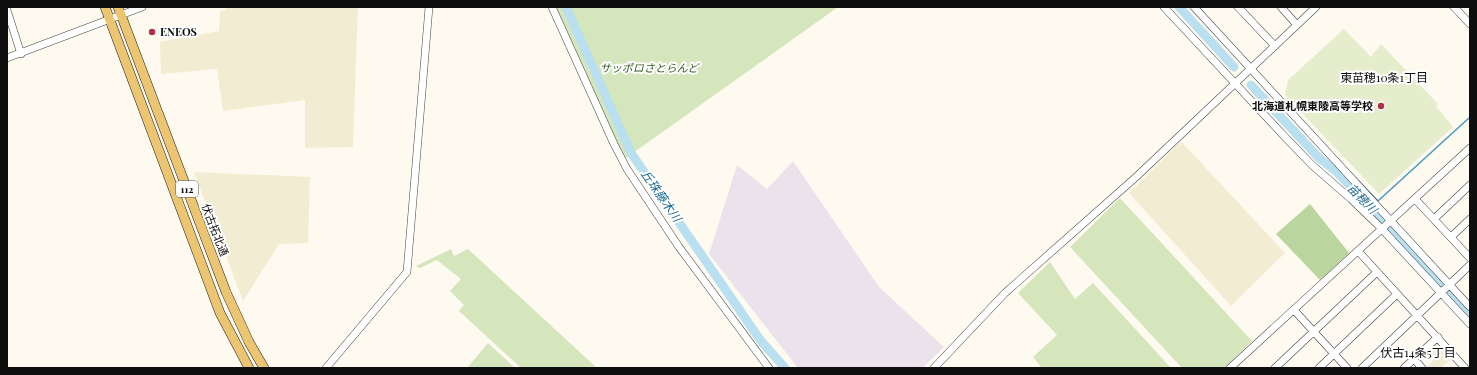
<svg xmlns="http://www.w3.org/2000/svg" width="1477" height="375" font-family="'Playfair Display','Noto Sans JP',serif">
	<style>
		.industrial { fill: #eae3ec }
		.farmland { fill: #f2edd2 }
		.green { fill: #d5e5bc }
		.forest { fill: #bad59d }
		.pitch { fill: #e5edcd }
		.lines { fill: none; stroke-linecap: round; stroke-linejoin: round }
		.stream { stroke: #4799c1; stroke-width: 1.5 }
		.river { stroke: #b9e0f1; stroke-width: 9 }
		.minor-casing { stroke: #414141; stroke-width: 8 }
		.major-casing { stroke: #1f1f1f; stroke-width: 10 }
		.minor { stroke: #fff; stroke-width: 7 }
		.major { stroke: #ecc572; stroke-width: 9 }
		.poi-dot { fill: #b23241; stroke: #fff; stroke-width: 1.5 }
		.labels { text-anchor: middle; stroke-width: 4; stroke-linejoin: round; paint-order: stroke }
		.shield { fill: #fff; stroke: #565656; stroke-width: 1 }
		.shield-label { font-size: 10px; font-weight: bold; fill: #0e0e0e }
		.poi-label { font-size: 11px; font-weight: bold; fill: #0e0e0e; stroke: #fff; text-anchor: start }
		.park-label { font-size: 11px; font-style: italic; fill: #356024; stroke: #fff }
		.street-label { font-size: 11px; fill: #0e0e0e; stroke: #fff }
		.neighbourhood-label { font-size: 12px; fill: #0e0e0e; stroke: #fff }
		.water-label { font-size: 12px; font-style: italic; fill: #226b95; stroke: #fff }
	</style>
	<rect width="100%" height="100%" fill="#fefaf0"/>
	<!-- industrial -->
	<path class="industrial" d="M793 161 879 287 944 347 923 368H798L709 254 737 165 767 189Z"/>
	<!-- farmland -->
	<path class="farmland" d="M227 7H358L353 147 305 148V100L223 111 217 69 161 74 160 42 219 31 220 12 227 9Z
		M1181 141 1285 253 1231 306 1129 193Z
		M194 172 310 177 308 243 279 244 243 301Z
		M1436 343H1439L1452 358 1441 368H1427L1426 367 1435 359 1428 351Z"/>
	<!-- green -->
	<path class="green" d="M556 7H838L626 158 624 157Z
		M1120 198 1252 341 1224 368H1182L1070 247Z
		M451 249 454 256 468 249 597 368H521L459 311 464 305 450 291 461 279 437 260 420 268 416 266Z
		M1050 262 1075 299 1093 283 1171 368H1042L1033 357 1057 335 1018 293Z
		M488 343 515 368H467Z"/>
	<!-- forest -->
	<path class="forest" d="M1310 204 1349 253 1320 280 1276 234Z"/>
	<!-- pitch -->
	<path class="pitch" d="M1344 29 1371 57 1381 44 1438 104 1436 106 1453 127 1379 194 1285 95 1288 80Z"/>
	<g class="lines">
		<!-- stream -->
		<path class="stream" d="M1349 171 1378 201 1470 117"/>
		<!-- river -->
		<path class="river" d="M566 7 631 153 761 341 785 368
			M1179 7 1234 67
			M1251 85 1319 158 1337 172 1369 205 1470 316"/>
		<!-- minor casing -->
		<g class="minor-casing">
			<path id="minor" d="M552 7 614 144 627 169 679 247 769 368
				M1164 7 1285 137 1312 165 1351 199 1380 227 1470 324
				M1194 7 1470 307
				M1238 7 1275 46
				M1281 7 1297 25
				M1454 7 1470 24
				M7 10 21 54
				M7 58 142 7
				M1415 199 1470 258
				M1434 219 1470 185
				M1451 237 1470 219
				M1358 251 1465 368
				M1294 310 1347 368
				M1414 359 1422 368
				M326 368 407 272 429 7
				M934 368 1005 293 1136 177 1316 7
				M1230 368 1470 148
				M1275 368 1377 272
				M1319 368 1397 294
				M1362 368 1470 265
				M1404 368 1438 337"/>
		</g>
		<!-- major casing -->
		<g class="major-casing">
			<path id="major" d="M105 7 220 313 249 368
				M118 7 226 292 249 342 264 368"/>
		</g>
		<!-- minor -->
		<use href="#minor" class="minor"/>
		<!-- major -->
		<use href="#major" class="major"/>
	</g>
	<!-- markers -->
	<g class="poi-dot">
		<circle cx="152" cy="32" r="4"/>
		<circle cx="1381" cy="106" r="4"/>
	</g>
	<g class="labels">
		<!-- shield labels -->
		<rect class="shield" x="176" y="181" width="22" height="16" rx="3"/>
		<g class="shield-label">
			<text x="187" y="193">112</text>
		</g>
		<!-- poi labels -->
		<g class="poi-label">
			<text x="160" y="36">ENEOS</text>
			<text x="1373" y="110" text-anchor="end">北海道札幌東陵高等学校</text>
		</g>
		<!-- park labels -->
		<g class="park-label">
			<text x="649" y="72">サッポロさとらんど</text>
		</g>
		<!-- street labels -->
		<g class="street-label">
			<text transform="translate(215 230) rotate(69)" y="4">伏古拓北通</text>
		</g>
		<!-- neighbourhood labels -->
		<g class="neighbourhood-label">
			<text x="1384" y="82">東苗穂10条1丁目</text>
			<text x="1418" y="357">伏古14条5丁目</text>
		</g>
		<!-- water labels -->
		<g class="water-label">
			<text transform="translate(661 196) rotate(55)" y="4">丘珠藤木川</text>
			<text transform="translate(1362 199) rotate(45)" y="4">苗穂川</text>
		</g>
	</g>
	<!-- border -->
	<rect width="1477" height="375" fill="none" stroke="#0e0e0e" stroke-width="16"/>
</svg>
